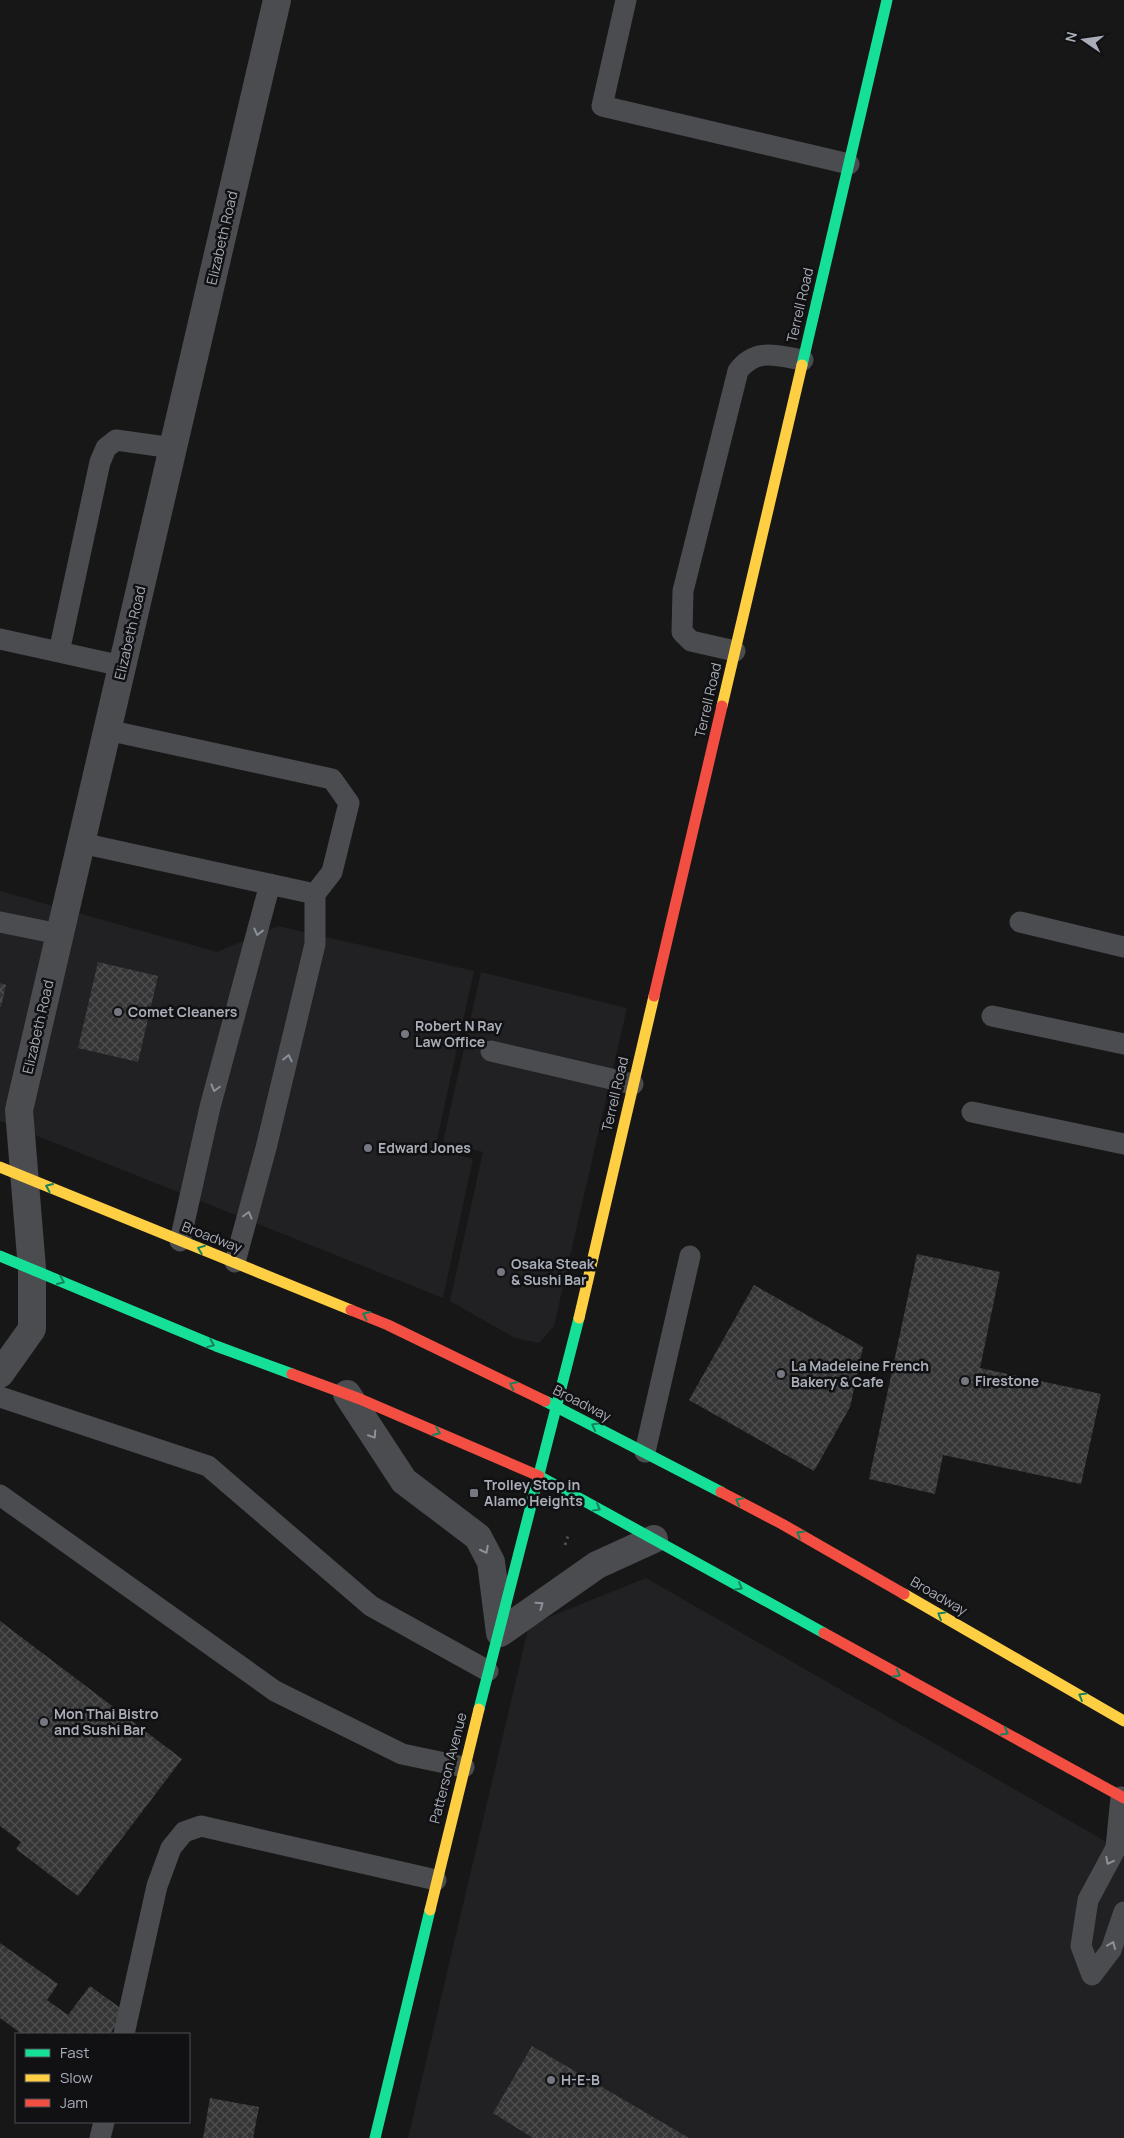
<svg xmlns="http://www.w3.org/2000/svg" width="1124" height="2138" font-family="Manrope,sans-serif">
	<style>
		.built { fill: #212123 }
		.building { fill: url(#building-cross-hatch) }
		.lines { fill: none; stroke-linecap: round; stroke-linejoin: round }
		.path { stroke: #4d4e52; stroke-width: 3; stroke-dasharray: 2.5 4; stroke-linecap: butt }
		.lane { stroke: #4b4c50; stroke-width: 21 }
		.street { stroke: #4b4c50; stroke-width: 28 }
		.fast { stroke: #16e098; stroke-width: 11 }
		.slow { stroke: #ffcf43; stroke-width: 11 }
		.jam { stroke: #f24e42; stroke-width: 11 }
		.oneway { stroke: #8c9099 }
		.oneway2 { stroke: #14835c }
		.poi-dot { fill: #757880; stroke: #111113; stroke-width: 2 }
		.labels { text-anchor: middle; stroke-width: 5; stroke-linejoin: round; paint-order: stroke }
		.street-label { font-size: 14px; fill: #a8adb8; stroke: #111113 }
		.poi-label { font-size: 14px; font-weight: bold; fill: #a8adb8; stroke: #111113; text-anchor: start }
	</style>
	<defs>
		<pattern id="building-cross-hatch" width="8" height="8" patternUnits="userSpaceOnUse" patternTransform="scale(1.25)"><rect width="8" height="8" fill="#353536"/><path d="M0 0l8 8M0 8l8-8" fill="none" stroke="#4f5051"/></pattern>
	</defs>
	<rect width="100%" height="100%" fill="#171717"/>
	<!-- built -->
	<path class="built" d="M0 891 217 952 278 926 474 971 435 1149 473 1159 443 1298 0 1121Z
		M481 972 627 1008 554 1326 539 1343 515 1338 450 1301 483 1152 443 1142Z
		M646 1578 1124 1852V2138H408L529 1625Z"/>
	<!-- building -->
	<path class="building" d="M98 962 158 976 138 1062 78 1048Z
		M0 983 6 985 1 1007H0Z
		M917 1254 1000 1272 980 1368 1101 1394 1081 1484 943 1455 935 1494 869 1479Z
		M754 1285 863 1347 850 1407 814 1471 689 1400Z
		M0 1621 182 1759 78 1896 16 1849 21 1842 0 1826Z
		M0 1943 58 1984 47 2000 68 2015 90 1986 126 2012 110 2034H22L0 2018Z
		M532 2046 689 2138H533L493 2113Z
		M210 2098 259 2107 253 2138H203Z"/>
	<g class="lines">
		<!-- path -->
		<path class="path" d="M565 1545 568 1536"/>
		<!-- lane -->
		<path class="lane" d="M626 0 602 106 849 164
			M0 639 122 666
			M735 651 691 641 682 632 683 591 738 371C756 347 777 356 803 360
			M59 652 100 462 106 448 116 440 173 448
			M81 843 315 894 332 872 349 803 332 779 107 730
			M0 922 59 934
			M1020 922 1124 947
			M992 1016 1124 1044
			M491 1051 633 1084
			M972 1112 1124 1144
			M180 1241 210 1107 270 884
			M235 1262 266 1148 315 944V894
			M0 1397 208 1466 371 1606 488 1671
			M645 1452 690 1256
			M0 1495 275 1691 402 1754 464 1767
			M1092 1975 1081 1946 1088 1900 1116 1848 1121 1797
			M1092 1975 1111 1950 1124 1912
			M124 2034 157 1886 171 1848 184 1832 201 1826 436 1880
			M100 2138 104 2122"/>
		<!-- street -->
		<path class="street" d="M0 1374 32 1329V1269L19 1110 277 0
			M347 1394 404 1481 478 1537 491 1562 500 1633 597 1565 654 1539"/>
		<!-- fast -->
		<path class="fast" d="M802 365 887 0
			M0 1256 216 1346 292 1374
			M545 1401 721 1492
			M539 1476 824 1633
			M479 1709 579 1318
			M375 2138 430 1910"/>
		<!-- slow -->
		<path class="slow" d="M722 706 802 365
			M0 1167 351 1310
			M579 1318 654 996
			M904 1594 1124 1721
			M430 1910 479 1709"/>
		<!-- jam -->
		<path class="jam" d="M654 996 722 706
			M351 1310 388 1325 545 1401
			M292 1374 360 1399 539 1476
			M721 1492 782 1524 904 1594
			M824 1633 1124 1798"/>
	</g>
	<!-- one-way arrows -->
	<defs><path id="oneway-chevron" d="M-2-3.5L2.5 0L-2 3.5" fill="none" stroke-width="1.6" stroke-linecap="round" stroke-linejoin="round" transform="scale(1.25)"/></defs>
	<g class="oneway">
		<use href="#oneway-chevron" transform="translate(258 932) rotate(104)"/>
		<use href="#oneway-chevron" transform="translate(288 1058) rotate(-77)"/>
		<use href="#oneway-chevron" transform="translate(215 1088) rotate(105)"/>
		<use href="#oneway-chevron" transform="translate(248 1215) rotate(-75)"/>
		<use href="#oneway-chevron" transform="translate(373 1435) rotate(57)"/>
		<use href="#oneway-chevron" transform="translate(485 1550) rotate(63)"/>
		<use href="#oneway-chevron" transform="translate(540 1605) rotate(-35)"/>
		<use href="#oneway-chevron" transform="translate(1109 1861) rotate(118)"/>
		<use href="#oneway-chevron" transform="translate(1112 1945) rotate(-67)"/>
	</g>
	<g class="oneway2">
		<use href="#oneway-chevron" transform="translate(49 1187) rotate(-157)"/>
		<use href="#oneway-chevron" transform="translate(201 1249) rotate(-159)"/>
		<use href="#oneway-chevron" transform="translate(61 1281) rotate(23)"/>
		<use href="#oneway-chevron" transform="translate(366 1315) rotate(-157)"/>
		<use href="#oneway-chevron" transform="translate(211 1344) rotate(22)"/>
		<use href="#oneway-chevron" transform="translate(513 1385) rotate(-154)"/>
		<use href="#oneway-chevron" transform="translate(595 1426) rotate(-152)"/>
		<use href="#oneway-chevron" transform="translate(437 1432) rotate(23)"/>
		<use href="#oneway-chevron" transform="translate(739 1501) rotate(-153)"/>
		<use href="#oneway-chevron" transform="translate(597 1508) rotate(29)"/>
		<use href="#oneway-chevron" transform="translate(800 1534) rotate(-150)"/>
		<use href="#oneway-chevron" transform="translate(739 1587) rotate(29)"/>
		<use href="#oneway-chevron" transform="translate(941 1615) rotate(-150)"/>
		<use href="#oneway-chevron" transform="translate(897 1674) rotate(28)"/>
		<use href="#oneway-chevron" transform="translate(1082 1696) rotate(-150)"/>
		<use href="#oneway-chevron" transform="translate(1005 1732) rotate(29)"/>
	</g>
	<!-- markers -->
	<g class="poi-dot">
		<circle cx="118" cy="1012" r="5"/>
		<circle cx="405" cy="1034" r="5"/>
		<circle cx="368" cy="1148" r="5"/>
		<circle cx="501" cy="1272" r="5"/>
		<circle cx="781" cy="1374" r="5"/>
		<circle cx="965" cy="1381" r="5"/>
		<rect x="469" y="1488" width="10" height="10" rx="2.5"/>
		<circle cx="44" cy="1722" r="5"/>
		<circle cx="551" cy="2080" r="5"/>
	</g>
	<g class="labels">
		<!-- street labels -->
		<g class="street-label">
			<text transform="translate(222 238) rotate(-77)" y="5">Elizabeth Road</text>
			<text transform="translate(800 305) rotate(-77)" y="5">Terrell Road</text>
			<text transform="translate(130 633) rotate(-77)" y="5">Elizabeth Road</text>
			<text transform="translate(708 700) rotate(-77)" y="5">Terrell Road</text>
			<text transform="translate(38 1027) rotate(-77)" y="5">Elizabeth Road</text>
			<text transform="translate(615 1094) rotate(-77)" y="5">Terrell Road</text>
			<text transform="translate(212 1237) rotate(21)" y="5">Broadway</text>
			<text transform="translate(582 1403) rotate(27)" y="5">Broadway</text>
			<text transform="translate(939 1596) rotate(30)" y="5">Broadway</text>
			<text transform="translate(448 1768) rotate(-76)" y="5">Patterson Avenue</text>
		</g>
		<!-- poi labels -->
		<g class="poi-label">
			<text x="128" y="1017">Comet Cleaners</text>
			<text x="415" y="1031">Robert N Ray<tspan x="415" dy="16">Law Office</tspan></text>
			<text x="378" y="1153">Edward Jones</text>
			<text x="511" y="1269">Osaka Steak<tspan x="511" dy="16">&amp; Sushi Bar</tspan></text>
			<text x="791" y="1371">La Madeleine French<tspan x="791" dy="16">Bakery &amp; Cafe</tspan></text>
			<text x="975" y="1386">Firestone</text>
			<text x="484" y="1490">Trolley Stop in<tspan x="484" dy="16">Alamo Heights</tspan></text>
			<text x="54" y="1719">Mon Thai Bistro<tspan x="54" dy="16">and Sushi Bar</tspan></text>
			<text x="561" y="2085">H-E-B</text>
		</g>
	</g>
	<!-- legend -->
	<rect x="15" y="2033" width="175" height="90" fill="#111113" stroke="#4d4f55"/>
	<rect x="25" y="2049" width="25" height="8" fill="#16e098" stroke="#4d4f55"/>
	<text x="60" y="2058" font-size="15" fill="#a8adb8">Fast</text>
	<rect x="25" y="2074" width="25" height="8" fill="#ffcf43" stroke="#4d4f55"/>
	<text x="60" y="2083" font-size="15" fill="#a8adb8">Slow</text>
	<rect x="25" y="2099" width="25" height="8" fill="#f24e42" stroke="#4d4f55"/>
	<text x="60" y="2108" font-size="15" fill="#a8adb8">Jam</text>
	<!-- north arrow -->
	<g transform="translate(1084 40) rotate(283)" stroke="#111113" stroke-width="4" paint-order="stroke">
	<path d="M0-4L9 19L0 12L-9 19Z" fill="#a8adb8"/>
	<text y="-8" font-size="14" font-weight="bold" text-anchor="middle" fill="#a8adb8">N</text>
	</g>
</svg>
